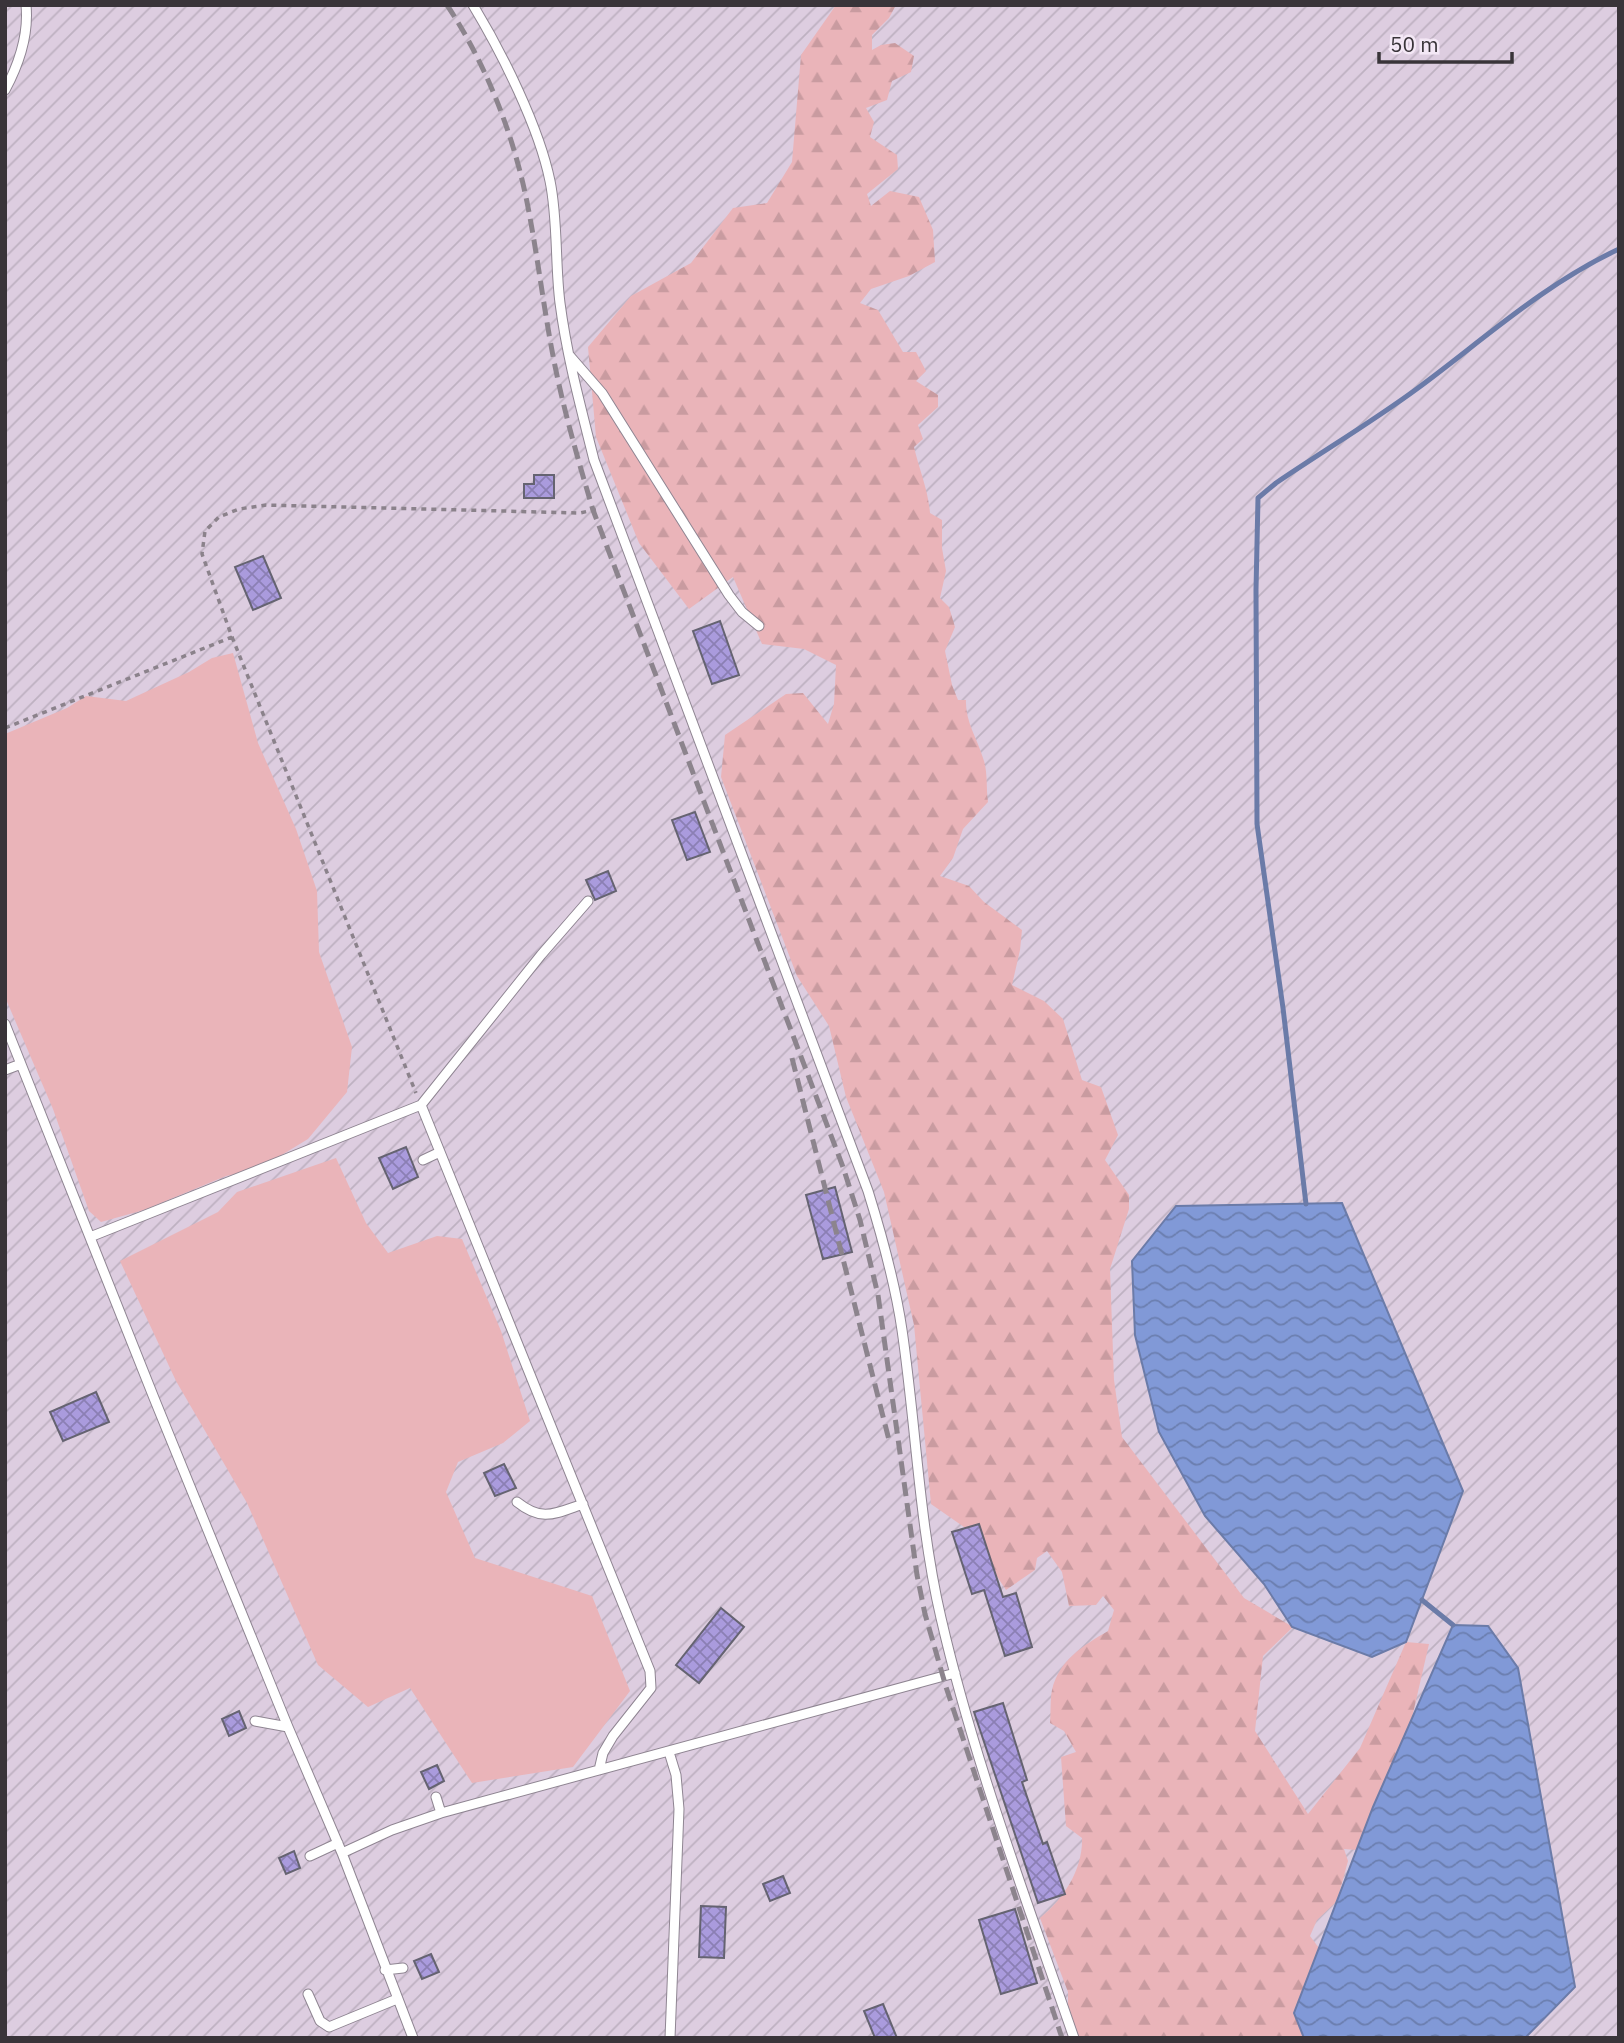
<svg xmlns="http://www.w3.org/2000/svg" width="1624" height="2043" font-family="'IBM Plex Sans',sans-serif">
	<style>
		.industrial { fill: url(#industrial-furrows) }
		.green { fill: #eab4b9 }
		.forest { fill: url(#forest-firs) }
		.water { fill: url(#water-waves); stroke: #6b7ba8; stroke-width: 2 }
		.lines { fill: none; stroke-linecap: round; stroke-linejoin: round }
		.stream { stroke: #6b7ba8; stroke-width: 5 }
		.building { fill: url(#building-cross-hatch); stroke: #656371; stroke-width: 2 }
		.service-casing { stroke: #8f8592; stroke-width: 11 }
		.path { stroke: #8b828b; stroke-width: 3.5; stroke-dasharray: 5 5; stroke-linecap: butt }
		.service { stroke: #fff; stroke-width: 9 }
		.rail { stroke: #8c848d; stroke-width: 5; stroke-dasharray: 14 7; stroke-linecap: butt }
	</style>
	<defs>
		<pattern id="industrial-furrows" width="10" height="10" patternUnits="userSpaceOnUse" patternTransform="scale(1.75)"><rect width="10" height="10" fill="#ddcde0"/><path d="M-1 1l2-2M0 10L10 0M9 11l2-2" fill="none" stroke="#beb1c1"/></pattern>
		<pattern id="forest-firs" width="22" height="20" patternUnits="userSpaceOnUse" patternTransform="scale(1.75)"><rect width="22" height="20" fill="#eab4b9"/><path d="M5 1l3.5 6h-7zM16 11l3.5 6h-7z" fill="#c99ba0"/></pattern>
		<pattern id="water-waves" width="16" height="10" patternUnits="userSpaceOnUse" patternTransform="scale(1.75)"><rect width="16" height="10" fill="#8199d7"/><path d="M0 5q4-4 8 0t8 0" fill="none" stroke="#6b7eaf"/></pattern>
		<pattern id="building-cross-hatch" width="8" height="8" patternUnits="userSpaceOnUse" patternTransform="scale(1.75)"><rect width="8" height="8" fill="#aa9bdd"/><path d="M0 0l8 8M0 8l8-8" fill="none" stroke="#8b7fb4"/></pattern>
	</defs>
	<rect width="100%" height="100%" fill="#e7dbe9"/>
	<!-- industrial -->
	<path class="industrial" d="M5 5H1619V2038H5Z"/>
	<!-- green -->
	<path class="green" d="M233 653 258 743 296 829 317 891 319 952 352 1047 347 1092 308 1139 257 1170 226 1176 144 1210 101 1222 89 1211 53 1109 5 997V734L67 708 86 696 126 701 189 672 212 658Z
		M336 1158 366 1223 388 1253 437 1236 462 1239 501 1331 530 1421 503 1443 458 1462 446 1492 475 1558 592 1596 630 1691 573 1767 472 1783 410 1688 368 1707 318 1665 247 1503 176 1381 120 1261 218 1212 237 1192Z"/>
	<!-- forest -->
	<path class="forest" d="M836 5H896L889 18 872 35V50L881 45 895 43 914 56 911 72 892 81 887 100 866 108 874 122 870 137 897 155 898 169 867 194 871 206 890 191 919 197 933 230 935 262 909 276 871 289 860 303 878 310 903 352H916L926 371 916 381 938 395V407L918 425 923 439 914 447C919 469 928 489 930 513L942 520V548L946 571 940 598 949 607 955 627 945 651 952 685 958 700H966C965 721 977 738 983 758 988 771 986 788 988 802L963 829 953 858 940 876 969 886 984 902 1022 930 1020 950 1012 985 1044 1001 1063 1019 1082 1080 1101 1087 1118 1135 1105 1160 1129 1195V1209L1110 1269 1114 1380 1122 1437 1244 1598 1293 1627 1263 1656 1255 1731 1308 1814 1360 1748 1406 1642 1429 1644 1393 1800 1357 1850 1344 1849 1348 1861 1337 1901 1317 1920 1310 1936 1319 1948 1294 2013 1304 2038H1079L1068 2005V1992L1040 1918C1064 1899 1083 1869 1082 1838L1066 1826 1061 1757 1076 1752 1064 1731 1050 1723C1051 1712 1050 1700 1052 1690 1059 1660 1084 1645 1108 1631L1114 1610 1103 1596 1096 1605 1069 1606 1062 1572 1047 1551 1037 1558 1035 1570 1006 1590 964 1527 931 1504 914 1325 884 1192 846 1097 829 1026 797 976 721 777 725 735 786 694 803 693 828 724 834 704 836 665 804 649 762 644 733 577 689 609 639 543 596 437 588 347 631 296 691 263 733 208 767 203 792 162 801 55Z"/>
	<!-- water -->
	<path class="water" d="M1342 1203 1463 1491 1406 1642 1372 1657 1292 1627 1264 1584 1205 1516 1159 1432 1135 1335 1132 1261 1176 1206Z
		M1453 1625 1488 1626 1518 1668 1575 1987 1525 2038H1304L1294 2013 1373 1807Z"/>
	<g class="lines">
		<!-- stream -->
		<path class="stream" d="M1306 1204 1283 1008 1257 824 1256 590 1258 498 1276 483C1323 451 1372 422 1418 388 1483 340 1544 284 1619 249
			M1422 1600 1453 1625"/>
	</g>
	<!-- building -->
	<path class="building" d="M534 475H554V498H524V484H534Z
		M263 556 281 598 253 610 235 567Z
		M720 621 739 675 712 684 693 631Z
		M695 812 710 852 687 860 672 820Z
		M608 871 616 891 595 900 586 880Z
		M406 1147 418 1177 393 1189 379 1158Z
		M835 1187 852 1252 823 1259 806 1195Z
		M96 1392 109 1422 63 1441 50 1412Z
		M504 1464 516 1488 495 1496 484 1473Z
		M979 1524 1003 1597 1016 1593 1032 1647 1005 1656 984 1590 972 1594 952 1532Z
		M721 1608 744 1627 699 1683 676 1665Z
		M1003 1703 1027 1780 1022 1782 1043 1844 1047 1842 1065 1894 1038 1903 974 1712Z
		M239 1711 246 1728 229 1736 222 1719Z
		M437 1765 444 1781 429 1789 421 1772Z
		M294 1851 300 1868 286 1874 279 1858Z
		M783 1876 790 1893 770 1901 763 1884Z
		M701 1906 726 1907 724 1958 699 1957Z
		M1015 1909 1037 1983 1001 1994 979 1920Z
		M431 1954 439 1972 422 1979 414 1961Z
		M883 2004 897 2038H875L864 2011Z"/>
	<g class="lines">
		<!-- service casing -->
		<g class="service-casing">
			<path id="service" d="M473 5C502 53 539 127 550 181 558 219 555 264 560 303 567 357 581 408 594 460L868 1191C882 1236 895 1282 902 1330 916 1425 919 1524 941 1618 974 1761 1026 1899 1074 2038
				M5 90C19 64 29 36 26 5
				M569 355 602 393 729 595 742 612 759 626
				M5 1024 154 1398 288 1727 342 1853 413 2038
				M5 1070 21 1064
				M421 1105 650 1671 651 1688 613 1736 603 1753 599 1770
				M423 1160 440 1152
				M90 1237 421 1105 541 955 588 901
				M517 1502C542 1522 554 1514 583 1504
				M255 1721 288 1727
				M669 1752 676 1775 679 1809 670 2038
				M436 1797 441 1813
				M342 1853 392 1830 441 1813 955 1673
				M310 1856 338 1843
				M385 1970 403 1968
				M308 1994 320 2021 329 2027 397 1999"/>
		</g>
		<!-- path -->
		<path class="path" d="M232 637 416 1093
			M5 728 232 637 202 554 205 531 219 517 239 509 266 505 580 513 598 509"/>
		<!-- service -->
		<use href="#service" class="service"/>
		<!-- rail -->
		<path class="rail" d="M447 5C486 64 513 133 527 202 538 257 544 312 555 366 565 415 579 463 593 510L843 1167 860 1220 878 1295 917 1575 925 1614 946 1687 1062 2038
			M792 1058 890 1444"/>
	</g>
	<!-- border -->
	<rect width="1624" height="2043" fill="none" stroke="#393439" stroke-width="14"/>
	<!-- scale -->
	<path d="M1379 52v10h133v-10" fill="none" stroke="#393439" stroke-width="3.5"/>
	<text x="1390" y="52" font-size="21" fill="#393439" stroke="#f4e8f6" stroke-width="5" paint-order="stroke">50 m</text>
</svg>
